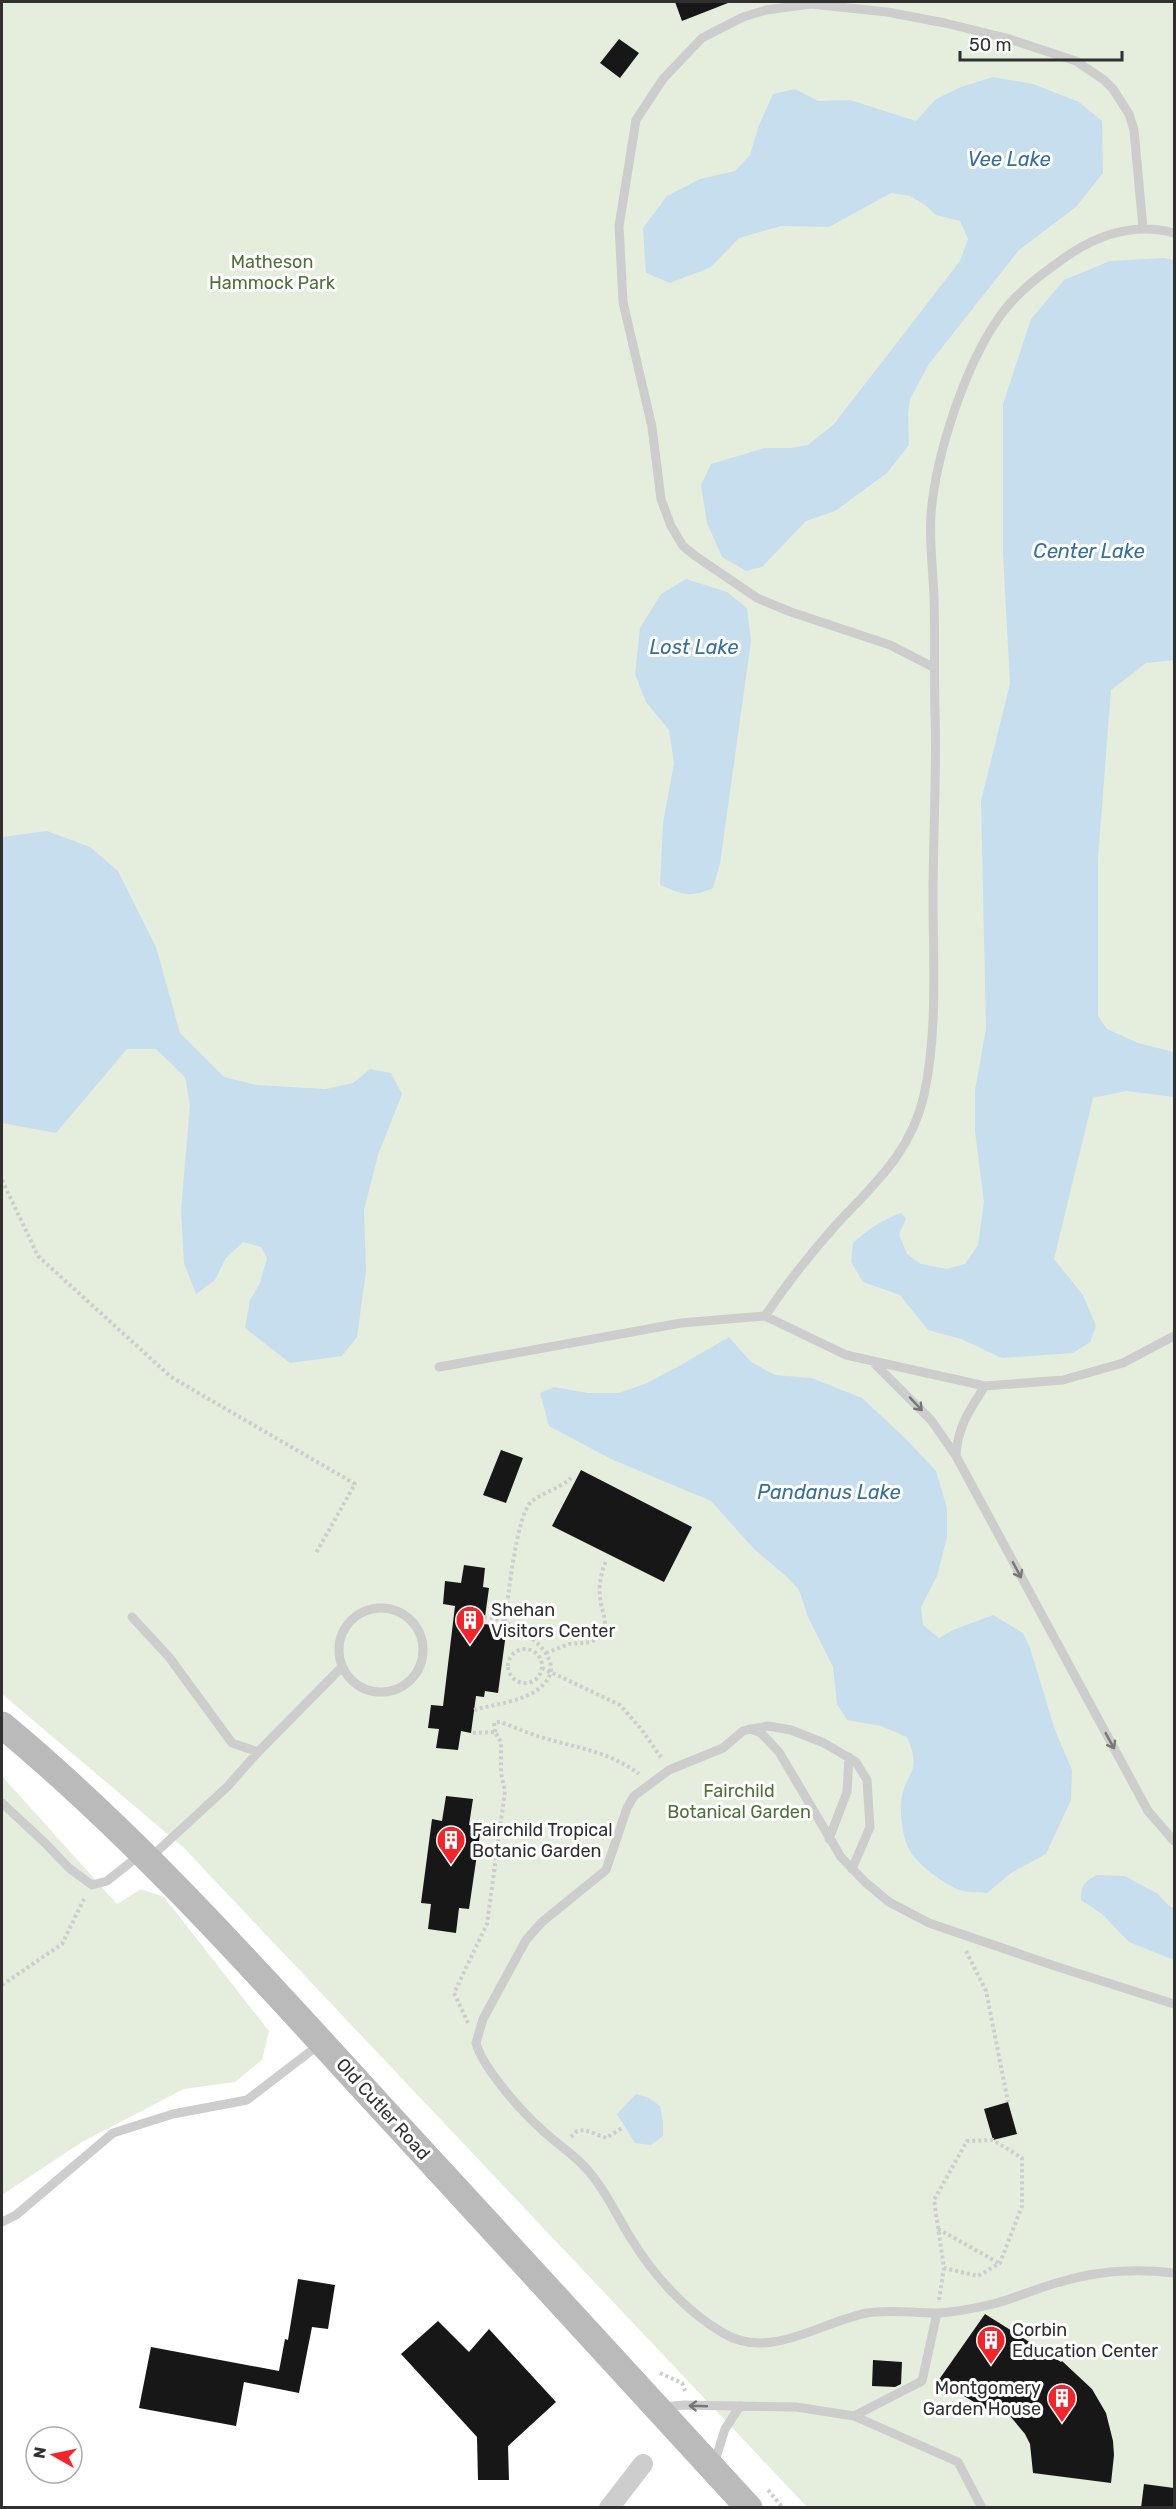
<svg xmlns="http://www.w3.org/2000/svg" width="1176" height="2509" font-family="Rubik,sans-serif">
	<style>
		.green { fill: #e5eedc }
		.water { fill: #c7deef }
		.building { fill: #171717 }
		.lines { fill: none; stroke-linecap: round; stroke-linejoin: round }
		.path { stroke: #cdcdcd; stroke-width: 4; stroke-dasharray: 3 3; stroke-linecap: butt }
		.service { stroke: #cdcdcd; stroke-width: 9 }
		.minor { stroke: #cdcdcd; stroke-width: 20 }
		.secondary { stroke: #bababa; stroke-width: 27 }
		.oneway { stroke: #777 }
		.labels { text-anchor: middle; stroke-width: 6; stroke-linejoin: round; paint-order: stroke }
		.park-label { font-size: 18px; fill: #507038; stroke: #fff }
		.poi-label { font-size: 18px; fill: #303030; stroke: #fff; text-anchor: start }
		.street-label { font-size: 18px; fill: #303030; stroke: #fff }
		.water-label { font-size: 20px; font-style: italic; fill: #356f9a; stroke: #fff }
	</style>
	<rect width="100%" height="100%" fill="#fff"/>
	<!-- green -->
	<path class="green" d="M2 2H1174V2507H807L184 1848 2 1694Z
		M2 1776 117 1904 141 1889 164 1897 269 2031 262 2060 235 2082 184 2089 82 2142 2 2195Z"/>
	<!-- water -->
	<path class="water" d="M993 77 1033 84 1079 102 1102 121 1103 173 1076 207 1019 250 929 364 910 399 908 413 909 445 887 473 835 511 806 521 762 567 746 571 722 557 707 523 701 485 711 464 765 448H790L808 445 834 424 960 261 968 239 960 221 936 215 925 205 910 196 891 193 829 227 781 226 739 238 711 267 670 283 646 273 643 228 667 196 700 179 735 171 750 155 759 125 773 94 795 89 818 101 850 100 916 121 936 99 961 87Z
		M1164 258 1174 260V660L1146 663 1111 690 1098 859V1016L1107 1029 1138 1043 1174 1052V1097L1126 1091 1093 1098 1054 1259 1083 1295 1096 1326 1090 1342 1073 1353 1002 1358 961 1339 928 1330 900 1295 863 1282 851 1262 853 1243C868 1229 882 1220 901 1213L906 1219 899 1234 907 1254 921 1264 947 1269 965 1264 978 1245 984 1202 975 1131V1090L986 1029 981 801 1010 684 1003 554V404L1031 319 1064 280 1110 261Z
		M686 579 727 592 747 608 751 641 720 864 713 888C689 898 684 895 660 885L663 823 674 763 669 730 646 702 635 674 640 628 661 594Z
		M47 831 90 847 118 871 156 947 180 1033 224 1077 256 1085 326 1089 353 1083 370 1069 391 1073 402 1094 378 1155 364 1210 366 1271 357 1337 342 1356 290 1363 245 1328 250 1300 260 1283 267 1258 261 1247 243 1242 226 1258 215 1280 196 1294 184 1263 181 1210 190 1105 185 1077 156 1049H127L56 1133 2 1123V837Z
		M729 1337 751 1362 775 1375 811 1378 862 1398 905 1438 936 1471 947 1508V1537L937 1576 921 1607 923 1625 939 1638 953 1630 993 1615 1023 1633 1030 1648 1055 1730 1072 1770 1071 1800 1046 1854 1011 1873 987 1893C979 1892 968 1893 960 1890 945 1885 918 1865 910 1851 903 1840 900 1815 901 1802 906 1768 923 1775 907 1737L881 1726 847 1720 837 1704 833 1667 808 1617 799 1590 787 1577 754 1549 711 1501 611 1459 549 1426 540 1393 554 1387 588 1393H619L647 1383 679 1366Z
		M1097 1875 1125 1876 1158 1894 1169 1906 1174 1908V1960L1129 1942 1102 1914 1081 1900C1080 1886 1085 1881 1097 1875Z
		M636 2094 649 2098 660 2106 663 2122V2136L651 2145 635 2143 617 2114Z"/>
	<!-- building -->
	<path class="building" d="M675 2H728V3L682 21Z
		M619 39 639 53 620 78 600 63Z
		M501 1450 523 1458 506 1503 483 1495Z
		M581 1470 692 1527 664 1582 552 1526Z
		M464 1565 485 1568 483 1587 489 1588 484 1624 493 1625 492 1631 506 1633 498 1693 485 1691 484 1697 476 1696 471 1733 461 1731 458 1750 436 1748 439 1729 428 1728 431 1705 443 1706 455 1606 443 1604 445 1581 461 1583Z
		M446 1796 473 1799 469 1825 481 1827 469 1909 459 1908 456 1933 428 1929 431 1904 421 1903 432 1819 442 1821Z
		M1008 2102 1017 2134 993 2140 984 2109Z
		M298 2279 335 2285 328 2329 312 2327 299 2393 244 2382 236 2426 139 2408 151 2347 279 2371 285 2339 288 2340Z
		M985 2314 1061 2362 1062 2361 1092 2389 1106 2413 1113 2441 1114 2455 1111 2483 1033 2473 1030 2444 1025 2434 1005 2410 1000 2417 938 2381Z
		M438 2321 469 2352 489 2329 556 2402 508 2446 509 2480H478L477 2437 401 2354Z
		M873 2360 902 2362 901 2384 895 2387 872 2386Z
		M1144 2484 1174 2488V2508H1141Z"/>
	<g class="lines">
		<!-- path -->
		<path class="path" d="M2 1180 38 1256 171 1377 355 1484 316 1553
			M472 1616C481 1617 491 1617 499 1620 521 1627 570 1659 543 1685 528 1701 495 1704 474 1710
			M505 1622C508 1600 516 1516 531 1502 541 1493 559 1489 571 1478
			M508 1666a17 17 0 1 1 34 0a17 17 0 1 1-34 0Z
			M546 1653 569 1644 591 1642 601 1637C608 1625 604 1617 601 1604 598 1591 600 1574 606 1561
			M542 1668 620 1705 642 1730 662 1759
			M495 1732 494 1723 500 1722C515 1727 529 1734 544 1738 577 1748 611 1752 639 1774
			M966 1951 986 1991 1008 2102
			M2 1985 62 1944 85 1897
			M468 2023 454 1993 487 1924 505 1791 501 1773V1742L495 1732 471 1733
			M571 2137 577 2131 585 2130 606 2138 622 2128
			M938 2229 999 2263
			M939 2300 944 2268 934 2200 967 2141 993 2140 1022 2158V2206L1000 2263 978 2276 944 2268
			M660 2373 682 2383 685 2391
			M768 2490 783 2508"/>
		<!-- service -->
		<path class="service" d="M933 667 890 645 791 612 757 598 694 555 683 546 671 526 661 499 652 427 623 302 619 226 636 120 663 79 702 38 743 17 766 10 811 4 887 12 945 23 1006 38 1076 61 1104 80 1113 89 1129 114 1134 130 1143 228
			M765 1316C787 1283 810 1254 836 1225 874 1184 911 1153 924 1095 938 1031 933 962 933 897 933 835 937 773 935 712 934 673 935 635 934 597 933 569 929 541 931 514 936 454 965 365 1000 316 1014 296 1036 278 1056 264 1091 237 1130 221 1174 233
			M874 1363 931 1420 956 1456 1148 1811 1174 1841
			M439 1367 681 1323 765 1316 846 1355 985 1386 1063 1380 1123 1363 1174 1336
			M956 1456C957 1428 970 1409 985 1386
			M339 1650a42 42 0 1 1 84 0a42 42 0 1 1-84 0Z
			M132 1617 169 1657 232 1743 258 1752
			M752 1729 768 1726 791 1730 824 1743 856 1762 867 1780 870 1827 852 1869
			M2 1803 45 1843 69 1868 92 1885 107 1881 141 1854
			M829 1839 847 1792 849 1757
			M151 1857 227 1787 258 1752 342 1667
			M1174 2004 1055 1966 929 1923 889 1902 865 1882 841 1857 779 1752 761 1733 750 1729 743 1731 723 1748 669 1770 634 1796 627 1808 606 1870 542 1922 526 1940 483 2019 476 2043C482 2067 522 2112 541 2129 559 2146 580 2158 594 2178 609 2197 619 2220 632 2240 654 2276 687 2312 723 2333 770 2361 820 2322 867 2313 889 2309 912 2313 935 2313 953 2313 975 2308 993 2304 1013 2299 1033 2290 1053 2284 1092 2271 1134 2268 1174 2273
			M2 2222 16 2215 113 2133 173 2114 247 2100 320 2044
			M662 2407 684 2405 796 2407 854 2416 958 2462 982 2508
			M854 2416 922 2381 937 2313
			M714 2464 725 2429 740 2406"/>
		<!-- minor -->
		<path class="minor" d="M609 2508 643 2464"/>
		<!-- secondary -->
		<path class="secondary" d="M2 1725C138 1838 257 1972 377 2103 501 2238 625 2372 749 2508"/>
	</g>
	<!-- one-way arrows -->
	<defs><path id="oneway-shaft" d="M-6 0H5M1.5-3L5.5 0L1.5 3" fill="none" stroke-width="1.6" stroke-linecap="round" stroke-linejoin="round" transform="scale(1.5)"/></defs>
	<g class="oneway">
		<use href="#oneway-shaft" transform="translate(916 1404) rotate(47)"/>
		<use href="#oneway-shaft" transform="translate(1017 1570) rotate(62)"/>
		<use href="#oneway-shaft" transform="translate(1110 1741) rotate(61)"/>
		<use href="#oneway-shaft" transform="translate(698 2406) rotate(-178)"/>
	</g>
	<!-- icons -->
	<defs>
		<g id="building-pin" transform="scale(1.5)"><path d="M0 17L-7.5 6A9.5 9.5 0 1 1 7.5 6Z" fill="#f5232a" stroke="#fff"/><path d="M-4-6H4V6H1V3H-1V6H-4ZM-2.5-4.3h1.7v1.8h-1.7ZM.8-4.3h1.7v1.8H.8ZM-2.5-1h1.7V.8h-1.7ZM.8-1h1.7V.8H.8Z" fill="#fff"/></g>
	</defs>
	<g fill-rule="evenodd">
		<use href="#building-pin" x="470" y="1620"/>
		<use href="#building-pin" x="451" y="1840"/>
		<use href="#building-pin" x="991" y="2340"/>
		<use href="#building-pin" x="1062" y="2398"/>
	</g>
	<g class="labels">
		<!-- park labels -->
		<g class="park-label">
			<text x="272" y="268">Matheson<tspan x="272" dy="21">Hammock Park</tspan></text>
			<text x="739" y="1797">Fairchild<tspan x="739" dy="21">Botanical Garden</tspan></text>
		</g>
		<!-- poi labels -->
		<g class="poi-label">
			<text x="491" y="1616">Shehan<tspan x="491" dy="21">Visitors Center</tspan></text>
			<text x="472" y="1836">Fairchild Tropical<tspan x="472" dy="21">Botanic Garden</tspan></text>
			<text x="1012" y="2336">Corbin<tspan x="1012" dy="21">Education Center</tspan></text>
			<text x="1041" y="2394" text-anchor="end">Montgomery<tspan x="1041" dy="21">Garden House</tspan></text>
		</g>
		<!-- street labels -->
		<g class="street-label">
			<text transform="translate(383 2109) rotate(48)" y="6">Old Cutler Road</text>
		</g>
		<!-- water labels -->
		<g class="water-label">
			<text x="1009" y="166">Vee Lake</text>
			<text x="1089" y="558">Center Lake</text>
			<text x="694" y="654">Lost Lake</text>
			<text x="829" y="1499">Pandanus Lake</text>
		</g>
	</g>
	<!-- border -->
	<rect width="1176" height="2509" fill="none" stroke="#303030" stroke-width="6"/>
	<!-- north arrow -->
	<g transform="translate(54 2455) rotate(279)"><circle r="28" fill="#ffffff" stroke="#acacac" stroke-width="1.5"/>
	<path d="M0-4.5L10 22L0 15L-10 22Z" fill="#f5232a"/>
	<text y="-9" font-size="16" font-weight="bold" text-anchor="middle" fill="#303030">N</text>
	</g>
	<!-- scale -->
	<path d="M960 51v9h162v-9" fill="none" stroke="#303030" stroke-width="3"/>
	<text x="969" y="51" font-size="18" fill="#303030" stroke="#ffffff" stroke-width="4.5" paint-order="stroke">50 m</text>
</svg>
